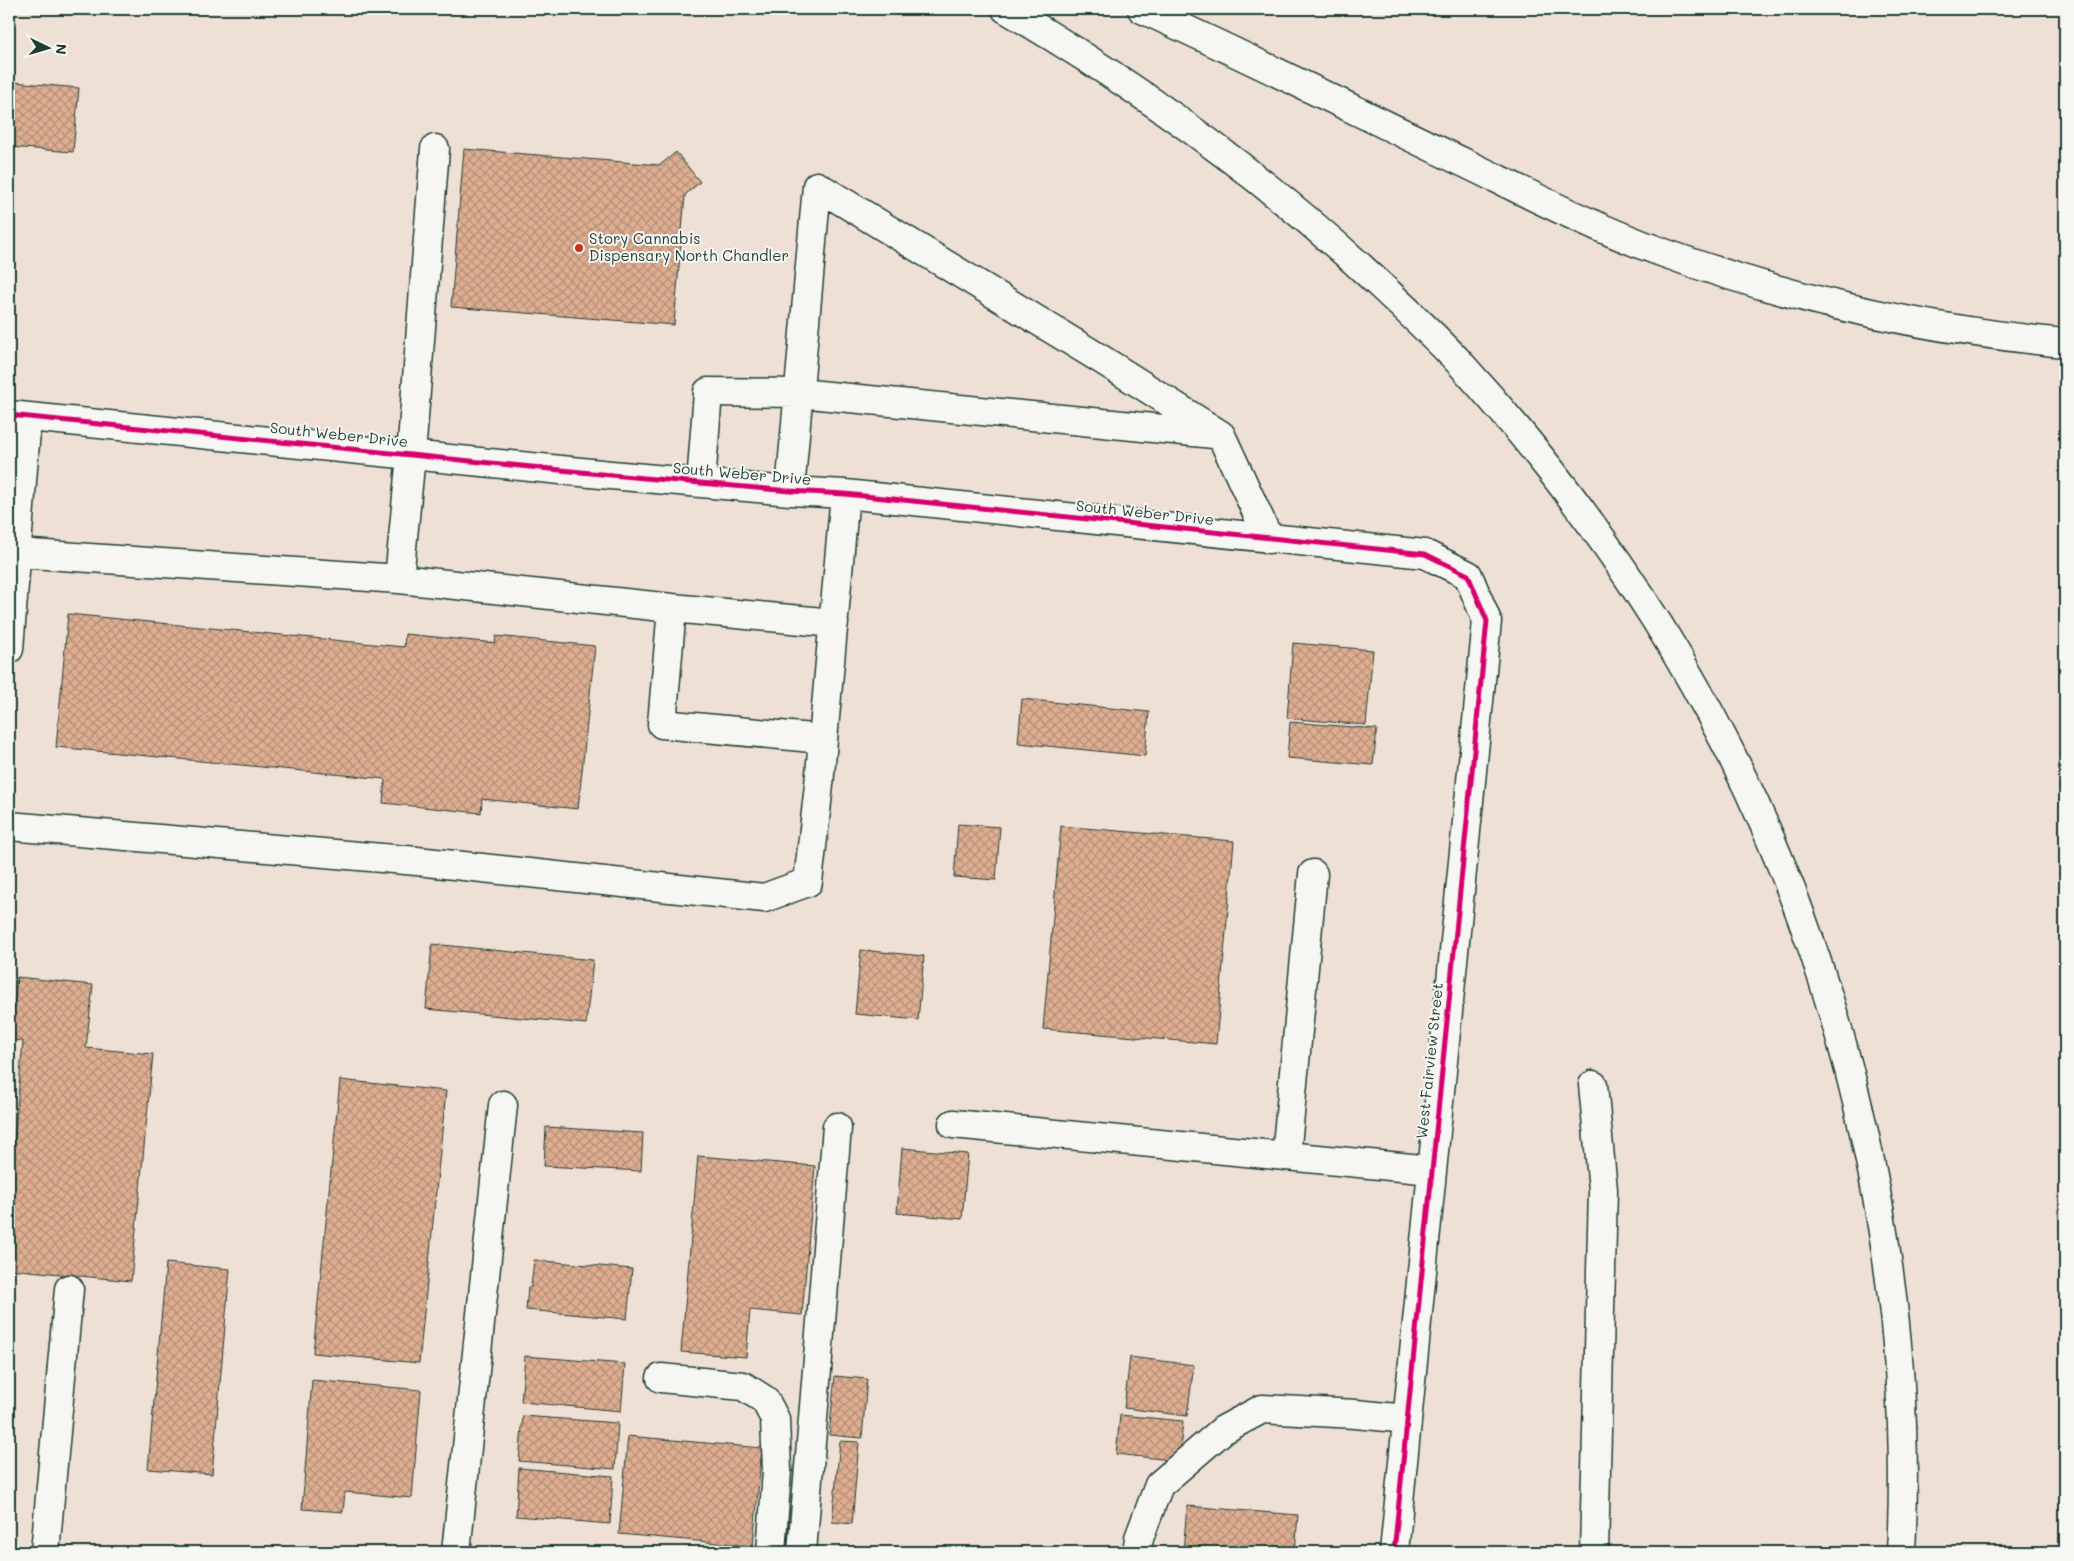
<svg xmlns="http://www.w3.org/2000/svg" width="2074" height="1561" font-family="Mali,sans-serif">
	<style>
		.building { fill: url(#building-cross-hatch); stroke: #1f3d34 }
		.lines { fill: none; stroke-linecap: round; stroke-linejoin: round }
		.minor-casing { stroke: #1f3d34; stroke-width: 31 }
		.highway-casing { stroke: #1f3d34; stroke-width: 31 }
		.minor { stroke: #f6f6f2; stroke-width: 28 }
		.highway { stroke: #f6f6f2; stroke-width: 28 }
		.cycleway-casing { stroke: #f6f6f2; stroke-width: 8 }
		.cycleway { stroke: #d6006c; stroke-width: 5 }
		.poi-dot { fill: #c8321e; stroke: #f6f6f2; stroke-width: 2 }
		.labels { text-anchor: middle; stroke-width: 4; stroke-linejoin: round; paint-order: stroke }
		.poi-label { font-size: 15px; fill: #1f3d34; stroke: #f6f6f2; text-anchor: start }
		.street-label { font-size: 15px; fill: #1f3d34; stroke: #f6f6f2 }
	</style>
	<defs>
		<pattern id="building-cross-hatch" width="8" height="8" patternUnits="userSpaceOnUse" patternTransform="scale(1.25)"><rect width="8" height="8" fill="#dfae91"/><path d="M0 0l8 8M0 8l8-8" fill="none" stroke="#b48f77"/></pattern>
	</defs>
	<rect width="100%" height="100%" fill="#efe0d5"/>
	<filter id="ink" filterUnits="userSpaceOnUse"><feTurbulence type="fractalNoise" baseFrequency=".02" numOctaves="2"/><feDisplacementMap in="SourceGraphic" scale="10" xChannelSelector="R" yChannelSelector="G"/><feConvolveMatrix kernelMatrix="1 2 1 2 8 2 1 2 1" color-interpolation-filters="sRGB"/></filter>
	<g filter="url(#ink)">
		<!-- building -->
		<path class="building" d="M14 82 79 88 73 152 9 147Z
			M464 149 660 165 676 152 700 182 685 195 674 325 451 307Z
			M68 614 404 647 405 634 495 643 496 636 595 646 578 809 482 799 481 813 383 803 385 779 56 747Z
			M1293 643 1373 650 1366 725 1287 718Z
			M1022 699 1149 712 1145 756 1018 743Z
			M1290 722 1377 729 1373 765 1287 758Z
			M958 824 1000 827 996 880 954 877Z
			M1061 826 1234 841 1216 1044 1043 1029Z
			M432 944 593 960 586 1024 426 1009Z
			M861 950 924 956 918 1020 855 1014Z
			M17 977 93 985 86 1048 153 1054 131 1281 9 1269V1199L23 1041 11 1040Z
			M340 1080 446 1091 419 1363 313 1353Z
			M546 1127 643 1133 641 1171 544 1166Z
			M902 1148 968 1154 962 1219 897 1213Z
			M698 1156 815 1166 802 1315 750 1310 746 1357 681 1352Z
			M534 1260 632 1269 627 1319 526 1310 528 1287H531Z
			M166 1263 230 1269 212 1474 148 1469Z
			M525 1356 625 1364 621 1411 521 1402Z
			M1130 1357 1194 1365 1187 1416 1124 1408Z
			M835 1376 867 1379 862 1438 829 1435Z
			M312 1380 421 1390 412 1498 345 1492 343 1512 302 1509Z
			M1120 1415 1183 1421 1179 1461 1116 1454Z
			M523 1416 618 1423 615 1469 519 1461Z
			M628 1436 762 1448 753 1546 619 1534Z
			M840 1441 859 1442 852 1524 832 1522Z
			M519 1468 613 1476 610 1524 516 1516Z
			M1187 1506 1298 1515 1295 1552H1183Z"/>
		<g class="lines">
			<!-- minor casing -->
			<g class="minor-casing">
				<path id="minor" d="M9 415 611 475 790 491 845 494 1425 554 1468 575 1487 621 1394 1552
					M701 483 708 392 799 393 1214 434
					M790 491 817 186 1104 361 1221 435 1269 539
					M17 553 399 579 672 608
					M399 579 411 455 435 149
					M9 649 27 417
					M823 739 662 724 672 608 834 623
					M9 826 417 861 764 898 808 882 819 785 845 494
					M1593 1085 1603 1190 1594 1552
					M953 1124 1432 1170
					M1286 1156 1313 874
					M661 1378 743 1386 765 1400 775 1419 777 1471 771 1552
					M45 1552 69 1289
					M456 1552 503 1105
					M802 1552 837 1127
					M1137 1552 1139 1538 1159 1485 1223 1430 1262 1409 1356 1414 1407 1419"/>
			</g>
			<!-- highway casing -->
			<g class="highway-casing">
				<path id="highway" d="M1006 9C1134 84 1255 170 1364 270 1396 300 1429 330 1459 362 1565 478 1657 608 1728 748 1850 989 1915 1282 1901 1552
					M1142 9C1252 59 1360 113 1469 165 1533 196 1597 229 1664 253 1793 300 1928 330 2065 343"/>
			</g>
			<!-- minor -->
			<use href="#minor" class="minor"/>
			<!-- highway -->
			<use href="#highway" class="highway"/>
			<!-- cycleway casing -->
			<g class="cycleway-casing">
				<path id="cycleway" d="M9 415 611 475 790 491 845 494 1425 554 1468 575 1487 621 1394 1552"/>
			</g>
			<!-- cycleway -->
			<use href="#cycleway" class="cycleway"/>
		</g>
	</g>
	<!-- markers -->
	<circle class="poi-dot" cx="579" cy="248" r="5"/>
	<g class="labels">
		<!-- poi labels -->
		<g class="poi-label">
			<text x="589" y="244">Story Cannabis<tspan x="589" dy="17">Dispensary North Chandler</tspan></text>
		</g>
		<!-- street labels -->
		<g class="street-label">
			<text transform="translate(339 435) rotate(6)" y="5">South Weber Drive</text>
			<text transform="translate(742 474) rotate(5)" y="5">South Weber Drive</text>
			<text transform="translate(1145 513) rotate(6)" y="5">South Weber Drive</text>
			<text transform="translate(1430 1061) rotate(-84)" y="5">West Fairview Street</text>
		</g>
	</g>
	<!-- margin -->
	<rect width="2074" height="1561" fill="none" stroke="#f6f6f2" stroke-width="30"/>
	<rect x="15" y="15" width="2044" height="1531" fill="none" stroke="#1f3d34" stroke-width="2" filter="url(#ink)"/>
	<!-- north arrow -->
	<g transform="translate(48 48) rotate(95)" stroke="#f6f6f2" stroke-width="4" paint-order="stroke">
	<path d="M0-4L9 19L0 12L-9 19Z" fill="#1f3d34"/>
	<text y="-8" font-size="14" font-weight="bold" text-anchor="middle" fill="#1f3d34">N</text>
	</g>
</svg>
